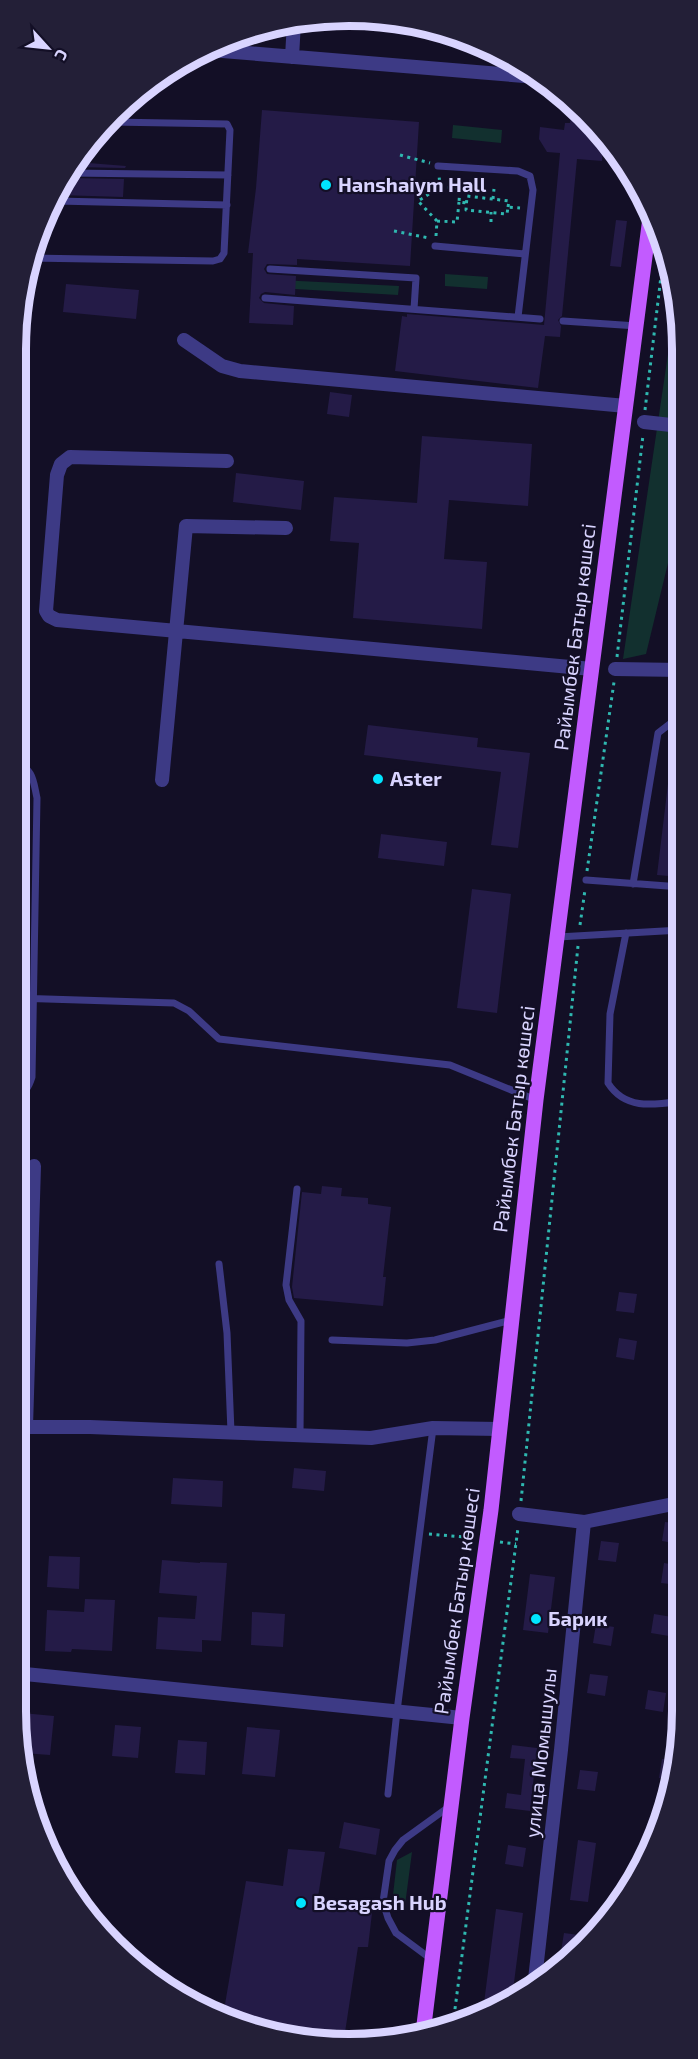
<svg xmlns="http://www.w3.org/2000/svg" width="698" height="2059" font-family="'Exo 2',sans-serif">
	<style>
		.green { fill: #12302f }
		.building { fill: #241b47 }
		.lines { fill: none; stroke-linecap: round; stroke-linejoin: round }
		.path { stroke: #2fb8b0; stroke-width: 3; stroke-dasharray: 3 4.5; stroke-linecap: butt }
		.lane { stroke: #3d3a85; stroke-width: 7 }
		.street { stroke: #3d3a85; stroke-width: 14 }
		.primary { stroke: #c25bff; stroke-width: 15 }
		.poi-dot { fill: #00e5ff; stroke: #130f26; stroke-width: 2 }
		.labels { text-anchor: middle; stroke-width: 4.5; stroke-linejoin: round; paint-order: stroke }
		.poi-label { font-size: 20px; font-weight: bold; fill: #d9d4ff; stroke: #130f26; text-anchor: start }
		.street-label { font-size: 20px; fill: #d9d4ff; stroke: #130f26 }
		.rim { fill: none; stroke: #d9d4ff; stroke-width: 8 }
	</style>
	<rect width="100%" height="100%" fill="#130f26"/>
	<!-- green -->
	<path class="green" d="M453 125 502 130 501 143 452 138Z
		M445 274 488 277 487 289 445 286Z
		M279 280 399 286 398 295 278 288Z
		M677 293 680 305V439L668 563 646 654 623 659Z
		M412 1852 405 1905 393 1895 397 1860Z"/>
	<!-- building -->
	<path class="building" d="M572 106 584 115 583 123 594 124 604 135 602 161 577 159 562 316 558 320 561 326 560 337 545 336 538 388 395 371 402 316 407 317V314L544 325 560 153 547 152 539 139 540 127 564 130 565 123H570Z
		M262 110 419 122 410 266 297 259V265L267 264 264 269 267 274 296 276 295 295 265 292 261 294 259 298 264 303 294 306 293 325 249 323 253 253H248L256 188Z
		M76 162 126 166 125 168 73 167Z
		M68 178 124 179 123 197 59 195Z
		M616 220 627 221 621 267 610 266Z
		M66 284 139 290 136 319 63 312Z
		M330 392 352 395 349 417 327 414Z
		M422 436 532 444 528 506 449 500 444 559 487 562 482 629 353 618 359 543 330 541 334 497 417 503Z
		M236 473 304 481 301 510 233 502Z
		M368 725 478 738 477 747 530 753 518 848 491 845 501 772 364 755Z
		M670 767 681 769V877L657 875Z
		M381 834 447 842 444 866 378 858Z
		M472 889 511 894 497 1013 457 1008Z
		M322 1186 342 1188 341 1196 368 1198V1204L391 1207 383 1277H386L383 1306 294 1298 292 1287 302 1192 321 1194Z
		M619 1292 637 1294 634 1313 616 1311Z
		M619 1338 637 1341 634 1360 616 1357Z
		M294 1468 326 1471 324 1491 292 1488Z
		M173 1478 223 1481 222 1507 171 1504Z
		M665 1522 683 1524 680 1544 662 1541Z
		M601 1541 619 1543 616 1562 598 1560Z
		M49 1556 80 1557 79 1589 47 1587Z
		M162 1560 200 1563V1562L227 1563 221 1641 202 1640V1652L156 1649 158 1617 195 1619 197 1596 159 1593Z
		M664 1563 682 1566 679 1585 661 1583Z
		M530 1574 555 1577 548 1633 523 1630Z
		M85 1599 115 1600 112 1651 72 1649 71 1652 45 1651 47 1610 84 1612Z
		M252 1612 285 1614 283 1647 251 1645Z
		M654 1614 672 1617 669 1636 651 1633Z
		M596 1624 614 1627 611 1646 593 1643Z
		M590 1674 608 1676 605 1696 587 1693Z
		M648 1690 666 1693 663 1712 645 1709Z
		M22 1713 54 1716 50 1755 23 1753 20 1734Z
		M115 1725 141 1727 138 1758 112 1756Z
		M247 1727 280 1730 275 1777 242 1774Z
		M178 1740 207 1742 205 1775 175 1773Z
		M512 1745 537 1748 530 1811 505 1808 507 1793 521 1795 525 1759 510 1758Z
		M662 1759 676 1761 674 1780 659 1778Z
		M580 1770 598 1772 595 1791 577 1789Z
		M344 1822 380 1829 376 1855 339 1848Z
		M578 1840 596 1843 588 1902 570 1900Z
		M508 1845 526 1848 523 1867 505 1864Z
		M288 1849 325 1852 318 1897 324 1909 372 1913 368 1947H358L344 2039 306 2041 223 2016 246 1881 283 1886Z
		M496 1909 523 1913 512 1998 483 2011Z
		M564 1933 586 1936 559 1963Z"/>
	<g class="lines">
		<!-- path -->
		<path class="path" d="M400 155 430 163
			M440 187 460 188 459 202 467 203
			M493 199 494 189
			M508 207 509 201 467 196 466 210 507 214 508 207 520 208
			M437 221 457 222 459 202
			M491 222V212
			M394 231 429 238
			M436 236 437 221 418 201 440 187 439 175
			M645 410 664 251
			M617 657 643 435
			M587 871 614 682
			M580 925 585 890
			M521 1501 578 946
			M429 1534 464 1537
			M500 1542 516 1544
			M453 2024 518 1528"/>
		<!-- lane -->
		<path class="lane" d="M438 166 518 171 530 176 533 190 518 317
			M70 173 228 175
			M57 201 227 205
			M435 246 525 254
			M29 258 213 261 220 259 224 253 230 130 227 124 111 122
			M270 269 416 278 414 309
			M265 298 540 319
			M563 321 637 326
			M15 762C34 770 33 780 37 798L32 1077C29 1087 25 1093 15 1098
			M586 880 681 887
			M633 884 658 733 671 723 681 725
			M626 933 610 1014 608 1083C625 1110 653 1105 682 1101
			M558 937 681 930
			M15 998 174 1003 189 1011 219 1039 450 1065 536 1100
			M297 1189 286 1285 289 1300 301 1321 300 1435
			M219 1264 227 1333 231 1432
			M332 1340 407 1343 435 1340 511 1320
			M388 1794 397 1711 433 1428
			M431 1959 396 1933 388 1918 383 1902 389 1861 395 1850 403 1840 450 1806"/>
		<!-- street -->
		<path class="street" d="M210 50 537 77
			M292 57 294 22
			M184 340 222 366 240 371 626 406
			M644 422 680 426
			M227 461 70 457 61 464 57 475 46 611 49 616 57 620 592 669
			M615 669 681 670
			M675 669 681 619
			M162 780 186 526 286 528
			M15 1427H90L371 1438 433 1428 500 1429
			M26 1427 34 1166
			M519 1514 584 1522 683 1502
			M15 1673 462 1718
			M534 1988 561 1750 584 1522"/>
		<!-- primary -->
		<path class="primary" d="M423 2033 462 1718 491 1510 536 1100 651 210"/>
	</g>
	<!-- markers -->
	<g class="poi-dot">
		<circle cx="326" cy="185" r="6"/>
		<circle cx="378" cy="779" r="6"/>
		<circle cx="536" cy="1619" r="6"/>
		<circle cx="301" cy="1903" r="6"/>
	</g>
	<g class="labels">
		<!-- poi labels -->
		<g class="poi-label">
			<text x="338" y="192">Hanshaiym Hall</text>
			<text x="390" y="786">Aster</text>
			<text x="548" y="1626">Барик</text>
			<text x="313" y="1910">Besagash Hub</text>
		</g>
		<!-- street labels -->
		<g class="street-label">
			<text transform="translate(575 637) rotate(-83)" y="7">Райымбек Батыр көшесі</text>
			<text transform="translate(514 1119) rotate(-83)" y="7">Райымбек Батыр көшесі</text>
			<text transform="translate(457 1601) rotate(-82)" y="7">Райымбек Батыр көшесі</text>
			<text transform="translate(541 1753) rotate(-84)" y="7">улица Момышулы</text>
		</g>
	</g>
	<!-- crop -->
	<path d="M0 0H698V2059H0ZM349 26H349A323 323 0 0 1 672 349V1711A323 323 0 0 1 349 2034H349A323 323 0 0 1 26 1711V349A323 323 0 0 1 349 26Z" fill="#231f37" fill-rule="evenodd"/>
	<path class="rim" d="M349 26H349A323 323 0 0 1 672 349V1711A323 323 0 0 1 349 2034H349A323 323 0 0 1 26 1711V349A323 323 0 0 1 349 26Z"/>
	<!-- north arrow -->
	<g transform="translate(48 48) rotate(117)" stroke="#130f26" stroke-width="4.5" paint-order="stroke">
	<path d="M0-4.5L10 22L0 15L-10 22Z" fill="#d9d4ff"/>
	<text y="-9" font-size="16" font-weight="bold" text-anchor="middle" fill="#d9d4ff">С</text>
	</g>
</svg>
